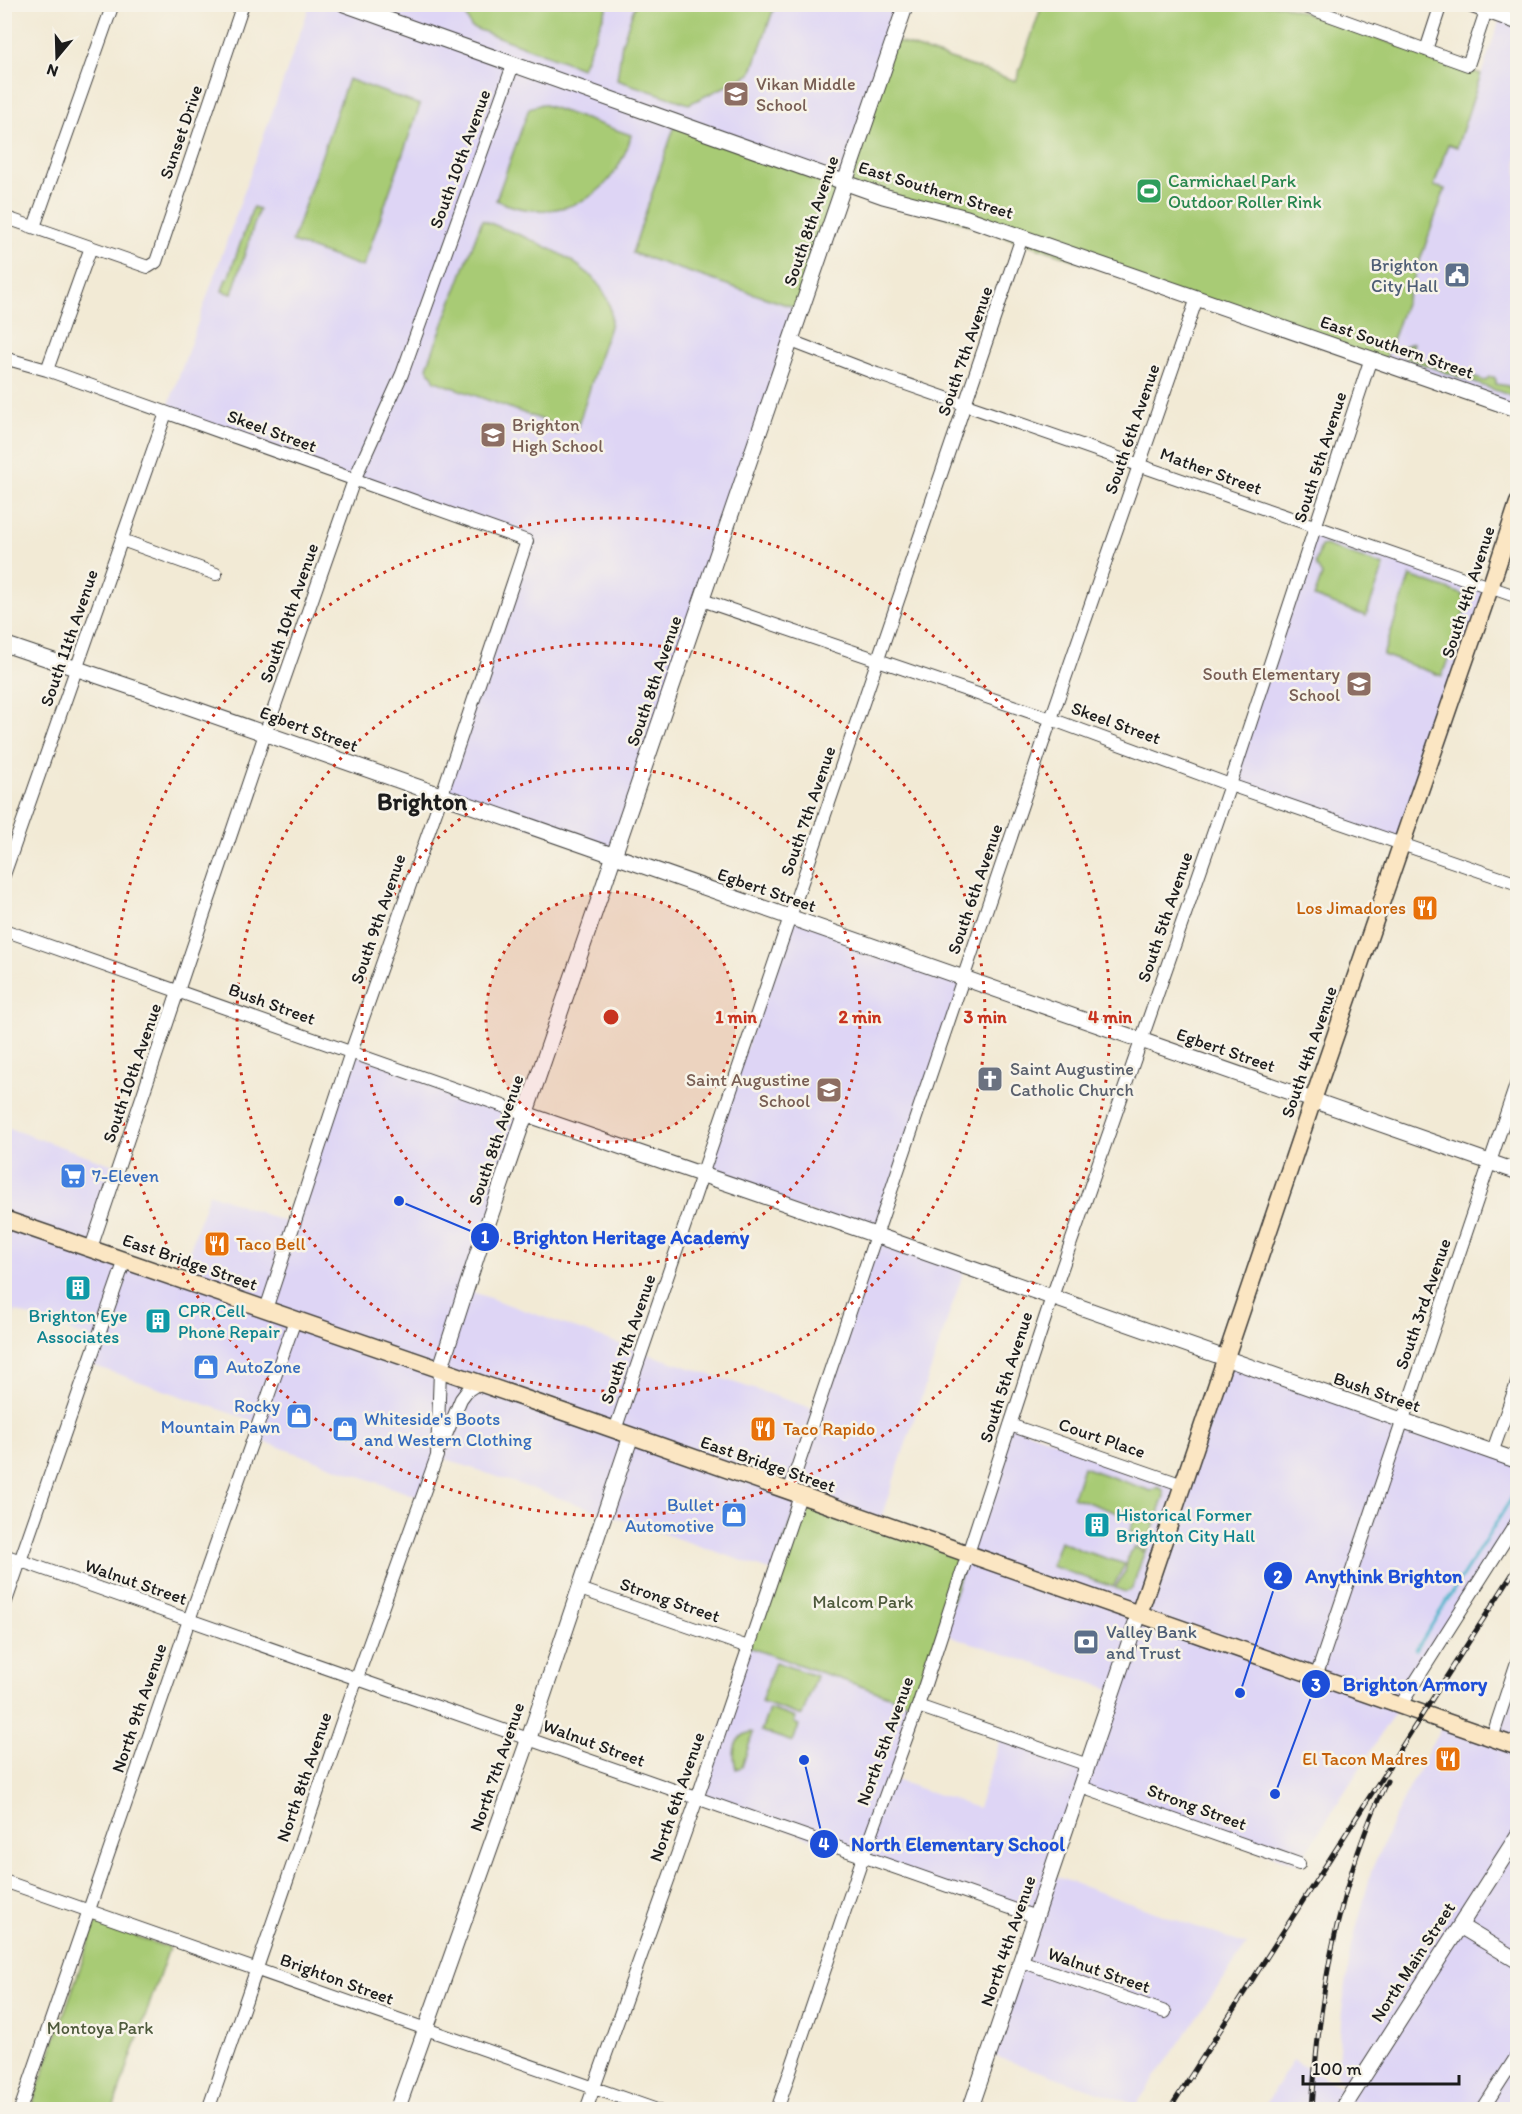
<svg xmlns="http://www.w3.org/2000/svg" width="1522" height="2114" font-family="Itim,sans-serif">
	<style>
		.built { fill: #ded5f5 }
		.green { fill: #a8cb75; stroke: #627448; stroke-width: 1.5 }
		.lines { fill: none; stroke-linecap: round; stroke-linejoin: round }
		.stream { stroke: #4cb5ca; stroke-width: 3 }
		.minor-casing { stroke: #3c3b38; stroke-width: 14 }
		.tertiary-casing { stroke: #3c3b38; stroke-width: 17 }
		.secondary-casing { stroke: #3c3b38; stroke-width: 19 }
		.minor { stroke: #fff; stroke-width: 12 }
		.tertiary { stroke: #fff; stroke-width: 15 }
		.secondary { stroke: #fbe6c3; stroke-width: 16 }
		.rail-casing { stroke: #1c1c1c; stroke-width: 5 }
		.rail { stroke: #f7f3e8; stroke-width: 3; stroke-dasharray: 9; stroke-linecap: butt }
		.ring { fill: none; stroke: #c8321e; stroke-width: 3; stroke-dasharray: 3 6 }
		.labels { text-anchor: middle; stroke-width: 5; stroke-linejoin: round; paint-order: stroke }
		.education-label { font-size: 18px; fill: #785e54; stroke: #f7f3e8; text-anchor: start }
		.street-label { font-size: 18px; fill: #1c1c1c; stroke: #f7f3e8 }
		.leisure-label { font-size: 18px; fill: #27864d; stroke: #f7f3e8; text-anchor: start }
		.service-label { font-size: 18px; fill: #4e5e75; stroke: #f7f3e8; text-anchor: end }
		.food-label { font-size: 18px; fill: #c56008; stroke: #f7f3e8; text-anchor: end }
		.worship-label { font-size: 18px; fill: #5b616d; stroke: #f7f3e8; text-anchor: start }
		.shop-label { font-size: 18px; fill: #366cbe; stroke: #f7f3e8; text-anchor: start }
		.culture-label { font-size: 18px; fill: #0d838f; stroke: #f7f3e8; text-anchor: start }
		.park-label { font-size: 18px; fill: #4d593b; stroke: #f7f3e8 }
		.district-label { font-size: 24px; font-weight: bold; fill: #1c1c1c; stroke: #f7f3e8 }
		.centre { fill: #c8321e; stroke: #f7f3e8; stroke-width: 3 }
		.ring-label { font-size: 18px; text-anchor: middle; font-weight: bold; fill: #c8321e; stroke: #f7f3e8; stroke-width: 5; stroke-linejoin: round; paint-order: stroke }
		.leader { fill: none; stroke: #1d4ed8; stroke-width: 2 }
		.callout-dot { fill: #1d4ed8; stroke: #f7f3e8; stroke-width: 2 }
		.mark-label { font-size: 18px; text-anchor: middle; font-weight: bold; fill: #fff }
		.callout-label { font-size: 20px; text-anchor: middle; font-weight: bold; fill: #1d4ed8; stroke: #f7f3e8; stroke-width: 5; stroke-linejoin: round; paint-order: stroke }
	</style>
	<rect width="100%" height="100%" fill="#f7f3e8"/>
	<filter id="ink" filterUnits="userSpaceOnUse"><feTurbulence type="fractalNoise" baseFrequency=".0167" numOctaves="2"/><feDisplacementMap in="SourceGraphic" scale="12" xChannelSelector="R" yChannelSelector="G"/><feConvolveMatrix kernelMatrix="1 2 1 2 8 2 1 2 1" color-interpolation-filters="sRGB"/></filter>
	<filter id="wash" filterUnits="userSpaceOnUse"><feTurbulence type="fractalNoise" baseFrequency=".008" numOctaves="4" result="noise"/><feDisplacementMap in="SourceGraphic" scale="24" xChannelSelector="R" yChannelSelector="G"/><feGaussianBlur stdDeviation="1.35" result="paint"/><feColorMatrix in="noise" values="0 0 0 0 0 0 0 0 0 0 0 0 0 0 0 0 0 1.4 0 .05"/><feComposite in="paint" operator="in"/></filter>
	<g filter="url(#wash)">
		<rect width="100%" height="100%" fill="#f2ead5"/>
		<!-- built -->
		<path class="built" d="M310 5H906L615 856 441 797 527 541 166 413Z
			M1501 16 1517 22V410L1384 363 1445 190 1434 186 1448 144 1457 146Z
			M1314 527 1489 587 1401 844 1228 784Z
			M790 918 964 977 877 1236 965 1267 879 1524 775 1572 437 1456 421 1498 254 1438 259 1423 89 1364 97 1341 15 1311 13 1317 5 1314V1127L119 1167 91 1248 180 1280 209 1193 293 1225 351 1052 526 1114 467 1290 642 1352 817 1410 877 1236 703 1174Z
			M1225 1359 1517 1461V1520L1299 1864 1081 1788 1051 1875 1247 1945 1136 2105 989 2054 1036 1918 697 1799 748 1647 918 1706 892 1779 978 1808 1002 1735 1088 1765 1113 1690 942 1633 1010 1425 1183 1485Z
			M1517 1659V2109L1262 2110 1293 2060 1350 2092 1337 2076 1342 2010 1352 1945 1372 1869 1394 1818 1444 1721 1492 1738Z"/>
		<!-- green -->
		<path class="green" d="M461 5H608L582 68 471 27Z
			M635 5V4L775 5 751 74 689 104 617 80 622 43Z
			M1042 5H1282L1481 74 1457 147 1448 144 1434 186 1445 189 1384 363 845 183 802 310 632 253 676 122 845 182 893 40 1016 81Z
			M348 79 420 105 363 267 292 242Z
			M542 104 631 135C629 147 624 155 619 165 594 210 541 221 496 200L529 108Z
			M253 207 259 209 232 294 222 291 226 279H228Z
			M482 220C521 236 611 264 611 317 612 327 605 339 602 348 594 376 585 404 576 432L435 381 427 367Z
			M1414 343 1410 356 1485 381 1489 377H1494L1496 380V384L1508 386 1511 389 1517 390V398L1405 358 1403 346Z
			M1325 545 1384 566 1366 616 1314 597 1322 575 1315 564 1321 546Z
			M1410 576 1462 594 1467 605 1442 676 1383 655Z
			M1083 1467 1151 1491 1158 1487 1163 1490 1164 1496 1145 1552 1139 1547 1142 1537 1130 1531 1134 1519 1073 1497Z
			M800 1496 967 1555 918 1706 748 1647Z
			M1060 1541 1083 1551 1125 1564 1113 1587 1051 1566Z
			M1135 1547 1144 1553 1132 1589 1125 1592 1115 1588 1125 1572 1129 1553Z
			M775 1662 816 1676 802 1716 761 1702Z
			M769 1709 796 1718 794 1723 799 1725 793 1742 761 1731Z
			M751 1732 753 1733 742 1767 736 1769C732 1753 733 1737 751 1732Z
			M96 1922 169 1948 113 2109H35L31 2108Z"/>
		<g class="lines">
			<!-- stream -->
			<path class="stream" d="M1416 1650 1518 1488"/>
		</g>
	</g>
	<g filter="url(#ink)">
		<g class="lines">
			<!-- minor casing -->
			<g class="minor-casing">
				<path id="minor" d="M1298 4 1468 65 1486 11
					M1426 50 1441 4
					M4 217 148 267 156 262 243 4
					M34 227 113 4
					M791 341 877 374 1518 597
					M4 358 47 370 527 541 441 797 351 1052 266 1309
					M47 370 91 247
					M122 540 216 574
					M702 600 1051 719 1230 785 1518 884
					M4 875 166 413
					M4 930 526 1114
					M91 1248 265 734 354 480 402 374 513 65
					M1010 1425 1183 1485
					M615 1430 1022 237
					M441 1447 461 1399 467 1391 479 1383
					M1492 1453 1518 1380
					M789 1492 1051 719 1197 298
					M4 1555 1036 1917
					M580 1589 748 1647
					M4 1607 125 1260
					M1316 1677 1518 1079
					M918 1706 1088 1765
					M1400 1706 1518 1520
					M1492 1738 1518 1659
					M1081 1787 1299 1864
					M4 1881 657 2110
					M1021 1961 1165 2012
					M20 2110 189 1620 295 1320
					M208 2110 357 1678 437 1456 440 1370
					M586 2110 697 1799 800 1496
					M777 2110 863 1857 918 1706 1052 1297 1230 785 1371 358
					M1482 2110 1518 2054"/>
			</g>
			<!-- tertiary casing -->
			<g class="tertiary-casing">
				<path id="tertiary" d="M344 4 883 196 967 218 1518 410
					M1468 4 1518 22
					M4 644 172 701 1518 1172
					M526 1114 773 1199 1518 1461
					M440 1370 478 1252 906 4
					M1460 1926 1518 1961
					M397 2110 529 1738 631 1436
					M970 2110 1139 1614
					M1342 2110 1518 1835"/>
			</g>
			<!-- secondary casing -->
			<g class="secondary-casing">
				<path id="secondary" d="M4 1219 581 1418 1518 1747
					M1139 1614 1313 1100 1490 588 1518 503"/>
			</g>
			<!-- minor -->
			<use href="#minor" class="minor"/>
			<!-- tertiary -->
			<use href="#tertiary" class="tertiary"/>
			<!-- secondary -->
			<use href="#secondary" class="secondary"/>
			<!-- rail casing -->
			<g class="rail-casing">
				<path id="rail" d="M1169 2110 1518 1565
					M1312 2110C1317 2025 1328 1947 1353 1867 1363 1837 1373 1809 1387 1781"/>
			</g>
			<!-- rail -->
			<use href="#rail" class="rail"/>
		</g>
	</g>
	<!-- distance rings -->
	<circle cx="611" cy="1017" r="125" fill="#c8321e" fill-opacity=".12"/>
	<g class="ring">
		<circle cx="611" cy="1017" r="125"/>
		<circle cx="611" cy="1017" r="249"/>
		<circle cx="611" cy="1017" r="374"/>
		<circle cx="611" cy="1017" r="499"/>
	</g>
	<!-- icons -->
	<defs>
		<g id="school-square" transform="scale(1.35)"><rect x="-9" y="-9" width="18" height="18" rx="4" fill="#8d6e63" stroke="#f7f3e8"/><path d="M0-5L7-2L0 1L-7-2ZM-4 1L0 2.5L4 1V4Q0 6-4 4Z" fill="#fff"/></g>
		<g id="stadium-square" transform="scale(1.35)"><rect x="-9" y="-9" width="18" height="18" rx="4" fill="#2e9e5b" stroke="#f7f3e8"/><path d="M0-5a6.5 5 0 1 0 0 10a6.5 5 0 1 0 0-10ZM-3.5-1.8h7v3.6h-7Z" fill="#fff"/></g>
		<g id="civic-square" transform="scale(1.35)"><rect x="-9" y="-9" width="18" height="18" rx="4" fill="#5c6f8a" stroke="#f7f3e8"/><path d="M-.6-6.5H3V-4.5H.6V-3L4-1V1h2V6H-6V1h2V-1L-.6-3ZM-1.2 2.5V6h2.4V2.5Z" fill="#fff"/></g>
		<g id="restaurant-square" transform="scale(1.35)"><rect x="-9" y="-9" width="18" height="18" rx="4" fill="#e8710a" stroke="#f7f3e8"/><path d="M-5-6h1v4h1v-4h1v4h1v-4h1v5L-1.5 .5V6h-2V.5L-5-1ZM5-6V6H3V1.5H1.5Q1.5-4 5-6Z" fill="#fff"/></g>
		<g id="church-square" transform="scale(1.35)"><rect x="-9" y="-9" width="18" height="18" rx="4" fill="#6b7280" stroke="#f7f3e8"/><path d="M-1.2-6h2.4v3.5h3.3v2.4h-3.3V6h-2.4V-.1h-3.3v-2.4h3.3Z" fill="#fff"/></g>
		<g id="supermarket-square" transform="scale(1.35)"><rect x="-9" y="-9" width="18" height="18" rx="4" fill="#3f7fe0" stroke="#f7f3e8"/><path d="M-6-5.5h2.5l.6 2H6L4.5 2H-2.5L-4.4-4H-6ZM-1.5 3.2a1.3 1.3 0 1 0 .1 0ZM3 3.2a1.3 1.3 0 1 0 .1 0Z" fill="#fff"/></g>
		<g id="building-square" transform="scale(1.35)"><rect x="-9" y="-9" width="18" height="18" rx="4" fill="#0f9aa8" stroke="#f7f3e8"/><path d="M-4-6H4V6H1V3H-1V6H-4ZM-2.5-4.3h1.7v1.8h-1.7ZM.8-4.3h1.7v1.8H.8ZM-2.5-1h1.7V.8h-1.7ZM.8-1h1.7V.8H.8Z" fill="#fff"/></g>
		<g id="shop-square" transform="scale(1.35)"><rect x="-9" y="-9" width="18" height="18" rx="4" fill="#3f7fe0" stroke="#f7f3e8"/><path d="M-5-2.5h2.3a2.7 3.5 0 0 1 5.4 0H5L5.5 6h-11ZM-1.5-2.5h3a1.5 2.3 0 0 0-3 0Z" fill="#fff"/></g>
		<g id="bank-square" transform="scale(1.35)"><rect x="-9" y="-9" width="18" height="18" rx="4" fill="#5c6f8a" stroke="#f7f3e8"/><path d="M-6-4H6V4H-6ZM0-2.3a2.3 2.3 0 1 0 0 4.6a2.3 2.3 0 1 0 0-4.6Z" fill="#fff"/></g>
	</defs>
	<g fill-rule="evenodd">
		<use href="#school-square" x="736" y="94"/>
		<use href="#stadium-square" x="1149" y="191"/>
		<use href="#civic-square" x="1457" y="275"/>
		<use href="#school-square" x="493" y="435"/>
		<use href="#school-square" x="1359" y="684"/>
		<use href="#restaurant-square" x="1425" y="908"/>
		<use href="#church-square" x="990" y="1079"/>
		<use href="#school-square" x="829" y="1090"/>
		<use href="#supermarket-square" x="73" y="1176"/>
		<use href="#restaurant-square" x="217" y="1244"/>
		<use href="#building-square" x="78" y="1288"/>
		<use href="#building-square" x="158" y="1321"/>
		<use href="#shop-square" x="206" y="1367"/>
		<use href="#shop-square" x="299" y="1416"/>
		<use href="#shop-square" x="345" y="1429"/>
		<use href="#restaurant-square" x="763" y="1429"/>
		<use href="#shop-square" x="734" y="1515"/>
		<use href="#building-square" x="1097" y="1525"/>
		<use href="#bank-square" x="1086" y="1642"/>
		<use href="#restaurant-square" x="1448" y="1759"/>
	</g>
	<g class="labels">
		<!-- education labels -->
		<g class="education-label">
			<text x="756" y="90">Vikan Middle<tspan x="756" dy="21">School</tspan></text>
			<text x="512" y="431">Brighton<tspan x="512" dy="21">High School</tspan></text>
			<text x="1340" y="680" text-anchor="end">South Elementary<tspan x="1340" dy="21">School</tspan></text>
			<text x="810" y="1086" text-anchor="end">Saint Augustine<tspan x="810" dy="21">School</tspan></text>
		</g>
		<!-- street labels -->
		<g class="street-label">
			<text transform="translate(181 132) rotate(-71)" y="6">Sunset Drive</text>
			<text transform="translate(460 159) rotate(-70)" y="6">South 10th Avenue</text>
			<text transform="translate(936 190) rotate(17)" y="6">East Southern Street</text>
			<text transform="translate(811 221) rotate(-71)" y="6">South 8th Avenue</text>
			<text transform="translate(1397 347) rotate(19)" y="6">East Southern Street</text>
			<text transform="translate(965 351) rotate(-71)" y="6">South 7th Avenue</text>
			<text transform="translate(1132 429) rotate(-71)" y="6">South 6th Avenue</text>
			<text transform="translate(272 431) rotate(20)" y="6">Skeel Street</text>
			<text transform="translate(1320 457) rotate(-72)" y="6">South 5th Avenue</text>
			<text transform="translate(1211 471) rotate(20)" y="6">Mather Street</text>
			<text transform="translate(1468 592) rotate(-72)" y="6">South 4th Avenue</text>
			<text transform="translate(289 613) rotate(-71)" y="6">South 10th Avenue</text>
			<text transform="translate(69 638) rotate(-71)" y="6">South 11th Avenue</text>
			<text transform="translate(654 681) rotate(-71)" y="6">South 8th Avenue</text>
			<text transform="translate(1116 723) rotate(20)" y="6">Skeel Street</text>
			<text transform="translate(309 729) rotate(20)" y="6">Egbert Street</text>
			<text transform="translate(808 811) rotate(-71)" y="6">South 7th Avenue</text>
			<text transform="translate(975 889) rotate(-71)" y="6">South 6th Avenue</text>
			<text transform="translate(767 890) rotate(19)" y="6">Egbert Street</text>
			<text transform="translate(1165 917) rotate(-71)" y="6">South 5th Avenue</text>
			<text transform="translate(378 919) rotate(-71)" y="6">South 9th Avenue</text>
			<text transform="translate(272 1004) rotate(20)" y="6">Bush Street</text>
			<text transform="translate(1226 1050) rotate(19)" y="6">Egbert Street</text>
			<text transform="translate(1309 1052) rotate(-71)" y="6">South 4th Avenue</text>
			<text transform="translate(132 1073) rotate(-71)" y="6">South 10th Avenue</text>
			<text transform="translate(496 1140) rotate(-71)" y="6">South 8th Avenue</text>
			<text transform="translate(190 1262) rotate(19)" y="6">East Bridge Street</text>
			<text transform="translate(1423 1304) rotate(-71)" y="6">South 3rd Avenue</text>
			<text transform="translate(628 1339) rotate(-71)" y="6">South 7th Avenue</text>
			<text transform="translate(1006 1377) rotate(-72)" y="6">South 5th Avenue</text>
			<text transform="translate(1377 1392) rotate(19)" y="6">Bush Street</text>
			<text transform="translate(1102 1438) rotate(19)" y="6">Court Place</text>
			<text transform="translate(768 1464) rotate(19)" y="6">East Bridge Street</text>
			<text transform="translate(136 1582) rotate(19)" y="6">Walnut Street</text>
			<text transform="translate(670 1600) rotate(19)" y="6">Strong Street</text>
			<text transform="translate(139 1708) rotate(-71)" y="6">North 9th Avenue</text>
			<text transform="translate(885 1741) rotate(-70)" y="6">North 5th Avenue</text>
			<text transform="translate(594 1743) rotate(20)" y="6">Walnut Street</text>
			<text transform="translate(497 1767) rotate(-71)" y="6">North 7th Avenue</text>
			<text transform="translate(304 1777) rotate(-71)" y="6">North 8th Avenue</text>
			<text transform="translate(677 1797) rotate(-71)" y="6">North 6th Avenue</text>
			<text transform="translate(1197 1807) rotate(20)" y="6">Strong Street</text>
			<text transform="translate(1008 1941) rotate(-71)" y="6">North 4th Avenue</text>
			<text transform="translate(1413 1962) rotate(-57)" y="6">North Main Street</text>
			<text transform="translate(1099 1970) rotate(19)" y="6">Walnut Street</text>
			<text transform="translate(337 1979) rotate(20)" y="6">Brighton Street</text>
		</g>
		<!-- leisure labels -->
		<g class="leisure-label">
			<text x="1168" y="187">Carmichael Park<tspan x="1168" dy="21">Outdoor Roller Rink</tspan></text>
		</g>
		<!-- service labels -->
		<g class="service-label">
			<text x="1438" y="271">Brighton<tspan x="1438" dy="21">City Hall</tspan></text>
			<text x="1106" y="1638" text-anchor="start">Valley Bank<tspan x="1106" dy="21">and Trust</tspan></text>
		</g>
		<!-- food labels -->
		<g class="food-label">
			<text x="1406" y="914">Los Jimadores</text>
			<text x="236" y="1250" text-anchor="start">Taco Bell</text>
			<text x="783" y="1435" text-anchor="start">Taco Rapido</text>
			<text x="1428" y="1765">El Tacon Madres</text>
		</g>
		<!-- worship labels -->
		<g class="worship-label">
			<text x="1010" y="1075">Saint Augustine<tspan x="1010" dy="21">Catholic Church</tspan></text>
		</g>
		<!-- shop labels -->
		<g class="shop-label">
			<text x="92" y="1182">7-Eleven</text>
			<text x="226" y="1373">AutoZone</text>
			<text x="280" y="1412" text-anchor="end">Rocky<tspan x="280" dy="21">Mountain Pawn</tspan></text>
			<text x="364" y="1425">Whiteside's Boots<tspan x="364" dy="21">and Western Clothing</tspan></text>
			<text x="714" y="1511" text-anchor="end">Bullet<tspan x="714" dy="21">Automotive</tspan></text>
		</g>
		<!-- culture labels -->
		<g class="culture-label">
			<text x="178" y="1317">CPR Cell<tspan x="178" dy="21">Phone Repair</tspan></text>
			<text x="78" y="1322" text-anchor="middle">Brighton Eye<tspan x="78" dy="21">Associates</tspan></text>
			<text x="1116" y="1521">Historical Former<tspan x="1116" dy="21">Brighton City Hall</tspan></text>
		</g>
		<!-- park labels -->
		<g class="park-label">
			<text x="863" y="1608">Malcom Park</text>
			<text x="100" y="2034">Montoya Park</text>
		</g>
		<!-- district labels -->
		<g class="district-label">
			<text x="422" y="810">Brighton</text>
		</g>
	</g>
	<circle cx="611" cy="1017" r="9" class="centre"/>
	<g class="ring-label">
		<text x="736" y="1023">1 min</text>
		<text x="860" y="1023">2 min</text>
		<text x="985" y="1023">3 min</text>
		<text x="1110" y="1023">4 min</text>
	</g>
	<!-- callouts -->
	<path class="leader" d="M399 1201L485 1237M1240 1693L1278 1576M1275 1794L1316 1684M804 1760L824 1844"/>
	<g class="callout-dot">
		<circle cx="399" cy="1201" r="6"/>
		<circle cx="1240" cy="1693" r="6"/>
		<circle cx="1275" cy="1794" r="6"/>
		<circle cx="804" cy="1760" r="6"/>
		<circle cx="485" cy="1237" r="15"/>
		<circle cx="1278" cy="1576" r="15"/>
		<circle cx="1316" cy="1684" r="15"/>
		<circle cx="824" cy="1844" r="15"/>
	</g>
	<g class="mark-label">
		<text x="485" y="1243">1</text>
		<text x="1278" y="1583">2</text>
		<text x="1316" y="1691">3</text>
		<text x="824" y="1850">4</text>
	</g>
	<g class="callout-label">
		<text x="631" y="1244">Brighton Heritage Academy</text>
		<text x="1384" y="1583">Anythink Brighton</text>
		<text x="1415" y="1691">Brighton Armory</text>
		<text x="958" y="1851">North Elementary School</text>
	</g>
	<!-- margin -->
	<rect width="1522" height="2114" fill="none" stroke="#f7f3e8" stroke-width="24"/>
	<!-- north arrow -->
	<g transform="translate(57 57) rotate(199)" stroke="#f7f3e8" stroke-width="4.5" paint-order="stroke">
	<path d="M0-4.5L10 22L0 15L-10 22Z" fill="#1c1c1c"/>
	<text y="-9" font-size="16" font-weight="bold" text-anchor="middle" fill="#1c1c1c">N</text>
	</g>
	<!-- scale -->
	<path d="M1303 2075v9h156v-9" fill="none" stroke="#1c1c1c" stroke-width="3"/>
	<text x="1312" y="2075" font-size="18" fill="#1c1c1c" stroke="#f7f3e8" stroke-width="4.5" paint-order="stroke">100 m</text>
</svg>
